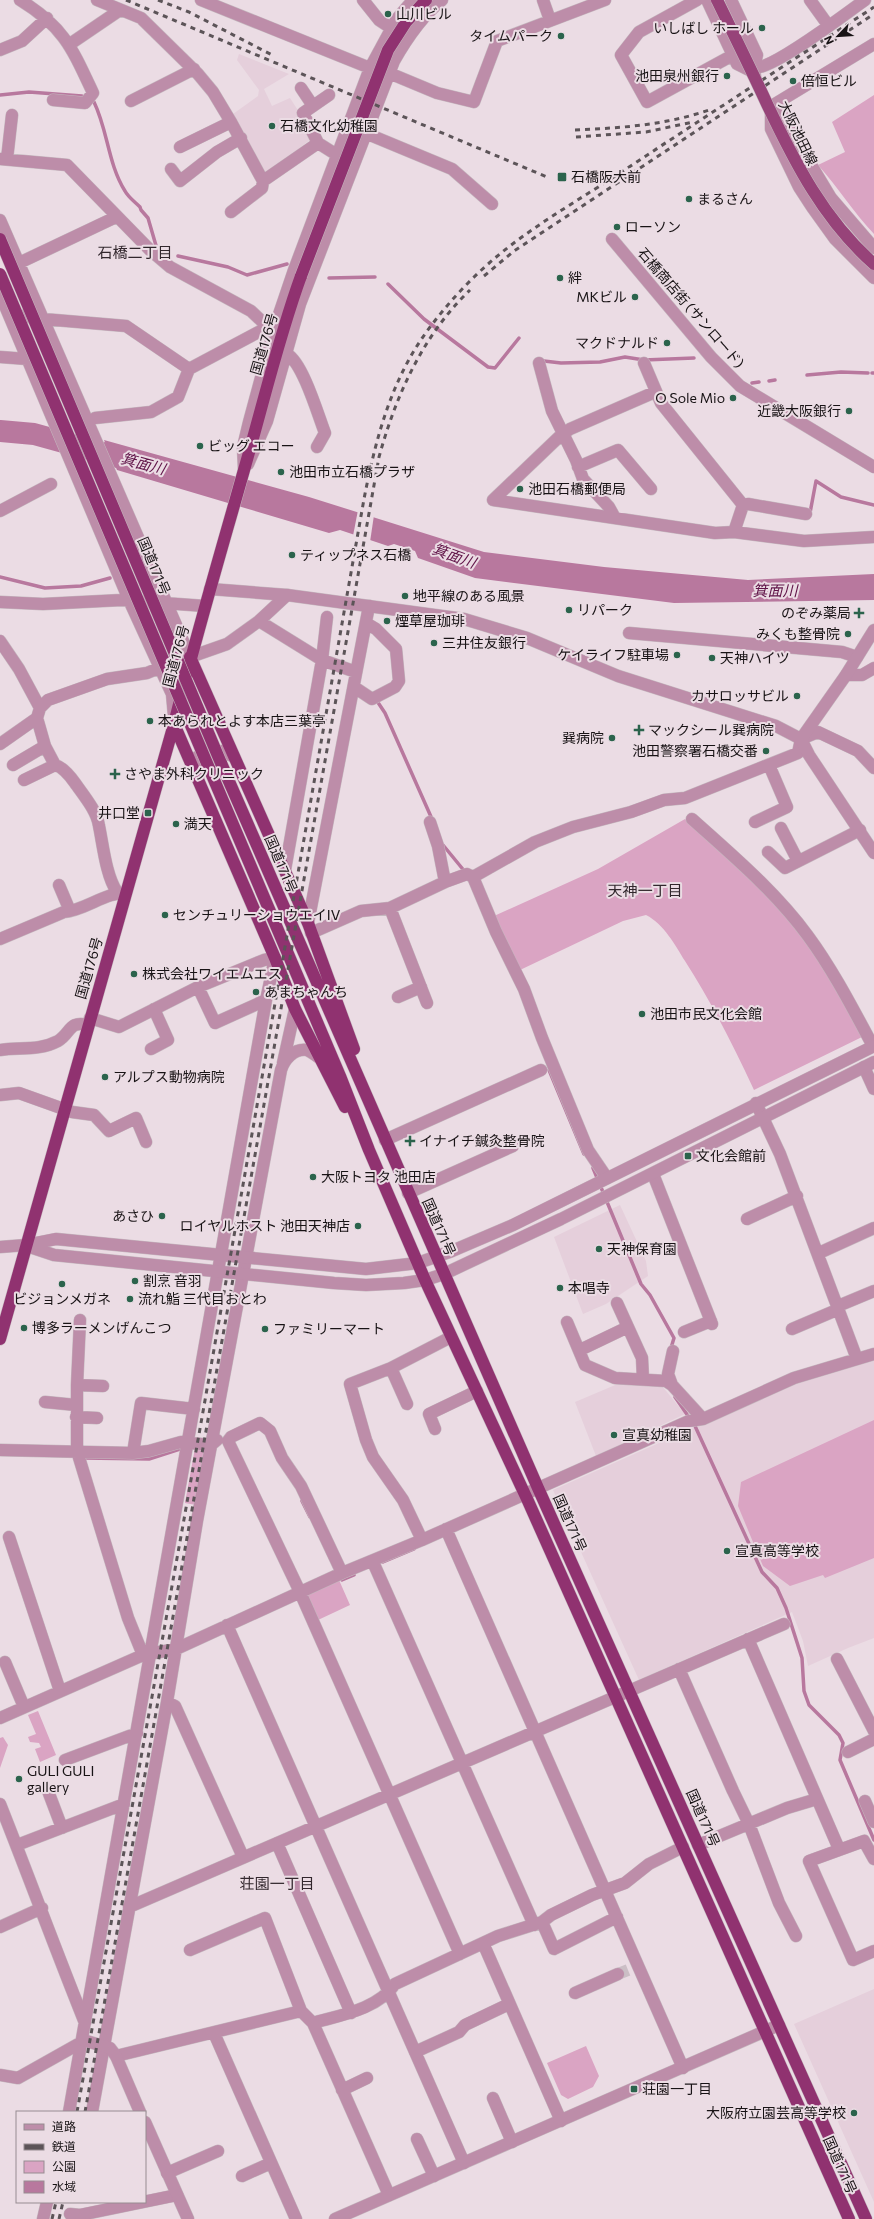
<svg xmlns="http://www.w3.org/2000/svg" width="874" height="2219" font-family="Commissioner,'Noto Sans JP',sans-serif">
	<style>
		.built { fill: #e5cfdb }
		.green { fill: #daa4c3 }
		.water { fill: #b8789e }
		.pier { fill: #ebdce4 }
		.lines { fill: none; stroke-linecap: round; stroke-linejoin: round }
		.stream { stroke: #b8789e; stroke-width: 3.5 }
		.river { stroke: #b8789e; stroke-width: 22 }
		.minor-tunnel { stroke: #cbbec5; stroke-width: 12; stroke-dasharray: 12 6; stroke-linecap: butt }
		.minor-casing { stroke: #c5b8bf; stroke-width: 13 }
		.tertiary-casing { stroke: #c5b8bf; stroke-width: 13 }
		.trunk-casing { stroke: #c5b8bf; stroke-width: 13 }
		.minor { stroke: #bd8da9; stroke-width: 12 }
		.tertiary { stroke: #bd8da9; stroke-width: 12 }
		.trunk { stroke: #903270; stroke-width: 12 }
		.rail { stroke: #5c5458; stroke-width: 3; stroke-dasharray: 5 5; stroke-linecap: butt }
		.primary-bridge-casing { stroke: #c5b8bf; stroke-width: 13; stroke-linecap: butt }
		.trunk-bridge-casing { stroke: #c5b8bf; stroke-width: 13; stroke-linecap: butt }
		.primary-bridge { stroke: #974379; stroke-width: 12 }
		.trunk-bridge { stroke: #903270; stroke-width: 12 }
		.poi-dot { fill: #2b634c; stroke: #ebdce4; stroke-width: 1.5 }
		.labels { text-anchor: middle; stroke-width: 4; stroke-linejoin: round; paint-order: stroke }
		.poi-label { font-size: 14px; fill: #181315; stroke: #ebdce4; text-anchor: start }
		.street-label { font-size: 14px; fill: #181315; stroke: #ebdce4 }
		.neighbourhood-label { font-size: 15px; fill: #32272d; stroke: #ebdce4 }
		.water-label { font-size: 15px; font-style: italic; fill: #5f1247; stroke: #ebdce4 }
	</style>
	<rect width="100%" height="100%" fill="#ebdce4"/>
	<!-- built -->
	<path class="built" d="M239 54 289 74 264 89 272 106 290 98 299 112 311 139 265 176 233 114 258 96 259 90 237 60Z
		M620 1205 646 1261 648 1276 606 1304 583 1314 554 1237Z
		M874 1358V1638L848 1648 808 1666 803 1641 792 1612 639 1680 553 1490 799 1381Z
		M620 1383 662 1386 685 1414 596 1456 575 1402Z
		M874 1989V2202L794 2024Z"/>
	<!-- green -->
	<path class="green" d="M874 95V234C853 212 838 187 818 165L845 152 832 122Z
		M685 819C730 859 776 899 811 947 831 975 846 1007 862 1037L754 1090C733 1045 712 1003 685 961 675 945 664 924 646 915L623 921 520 970 494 916 598 869Z
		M874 1420V1558L825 1578 823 1575 790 1586 763 1566 738 1506 741 1482Z
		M195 1448 206 1450 196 1505 185 1503Z
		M339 1580 350 1605 318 1620 306 1595Z
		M38 1711 56 1755 40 1762 35 1749 41 1747 39 1743 30 1742 28 1737 36 1734 28 1715Z
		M3 1737 8 1745 0 1768V1738Z
		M586 2046 599 2076 593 2087 568 2099 561 2095 547 2063Z"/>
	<!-- water -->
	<path class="water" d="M104 440 309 497 484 552 604 567 748 580 874 574V600L674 603 475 578 418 558 415 551 394 544 388 546 340 530 329 533 117 470Z"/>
	<!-- pier -->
	<path class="pier" d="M358 510 374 515 370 542 353 536Z"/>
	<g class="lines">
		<!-- stream -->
		<path class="stream" d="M0 95 29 92 82 96
			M94 102C108 131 108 164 125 191 128 197 135 202 140 207L141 210 148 218 157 249
			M178 256 228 267 247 275 287 264
			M329 278 375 277
			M388 284 424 319 488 367 495 368 519 338
			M544 361 561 363 600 362 625 357 644 360 694 358
			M872 373H874
			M807 375 841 372 868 373
			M769 381 775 380
			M752 383 759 382
			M0 427 4 431
			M810 513 816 481 841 497 874 505
			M0 577 45 588 81 586 110 578
			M377 701 385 713 432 819
			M443 845 466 873
			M549 1070 584 1154
			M593 1168 641 1284 650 1295 674 1338 671 1348
			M675 1397 695 1426 762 1572 777 1588 786 1608 802 1658 804 1691 809 1705 839 1735 843 1743 840 1760 874 1840
			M84 1458 149 1459 180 1449
			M302 1501 310 1517
			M383 1562 414 1549
			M342 1580 354 1575"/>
		<!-- river -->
		<path class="river" d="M0 431 34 434 139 463"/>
		<!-- minor-tunnel -->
		<path class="minor-tunnel" d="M618 1974 628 1970"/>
		<!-- minor casing -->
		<g class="minor-casing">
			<path id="minor" d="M20 0C64 27 72 48 93 93L85 103 53 100
				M97 0 141 18 198 74 213 92 231 122 263 181 318 143
				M201 0 370 68 389 73 437 93 474 102 497 41 605 0
				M363 0 379 20 397 32
				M543 0 550 20
				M697 0 639 32 621 55 647 102 733 55
				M707 0 737 64 753 72 755 76
				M731 0 757 55 753 72
				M810 0 828 25
				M70 44 120 10
				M0 50 22 41 47 18
				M754 68C774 69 845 14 865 0
				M301 88 313 106
				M329 95 303 113 318 143 337 155
				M131 101 194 69
				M770 107 788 120 807 158 831 198 874 248
				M770 107 874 44
				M771 111V129L799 187 812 207 835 239 874 278
				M358 130 452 169 492 204
				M180 147 231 122
				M0 159 67 165 150 250 170 267 251 311 268 327 275 326
				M7 159 12 115
				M171 169 180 181 217 152 241 138
				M231 212 262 188 263 181
				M0 220 190 657 227 644 259 621 287 595
				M612 239 711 357 740 386 874 467
				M19 263 116 217
				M0 294 129 600 172 694 174 717
				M9 314 43 319 126 326 189 369
				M287 354C303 363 318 415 325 433L317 447
				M0 357 27 359
				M539 363 552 411 576 460 583 479 609 507 615 518
				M644 363 661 403 743 505 734 532
				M95 418 151 412 178 397 189 369 268 327
				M248 464 267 421 300 304 394 61C407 38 421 17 442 0
				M578 467 618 450 651 489
				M244 469 243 447 249 422 275 326 294 270 370 68 396 20 413 0
				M493 500 715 533 734 532 804 541 874 537
				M493 500 559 437 570 429 655 392
				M743 505 748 504 806 514
				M0 511 51 484
				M0 602 43 604 122 600 205 606
				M259 621 322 660 356 672
				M629 633 842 652 857 657
				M0 641 19 669 40 708
				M846 675H862L874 668
				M354 687 372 699 395 687 399 681 396 649 376 629 366 623
				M37 718 45 746 55 765C63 767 70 776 75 783 84 796 97 811 99 826 103 845 106 876 117 892
				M0 744 37 718 40 708 48 700 107 679 147 673 159 668
				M13 765 45 746
				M199 775 195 762 197 757 222 751 234 757
				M24 780 55 765
				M692 819C732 855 775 891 808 936 833 970 853 1009 873 1046
				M430 822 438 846 445 882
				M755 822 787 807 769 765
				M781 828 798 861
				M768 852 785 868 860 830
				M285 870 322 660 327 617
				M473 877 496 932 524 989 542 1038 588 1150 607 1178
				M59 885 70 911
				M390 908 427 1003
				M308 923 369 606
				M311 933 361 911 390 908 445 882 467 874 473 877 535 842 573 827 631 812 664 800 685 798 798 753 801 739 818 732 858 751 874 768
				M0 939 64 912C84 911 109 890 125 894
				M198 987 215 1023 266 1000
				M398 997 421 987
				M151 1049 168 1040 154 1009
				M0 1050C20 1047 39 1051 58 1041 71 1033 69 1020 88 1025
				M283 1063 295 1009
				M864 1067 874 1089
				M0 1095 19 1093 72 1112 94 1115 109 1131 136 1118 146 1142
				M756 1103 780 1154 857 1359
				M385 1140 541 1070
				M653 1174 712 1324
				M408 1193 513 1146
				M747 1219 797 1196
				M819 1253 874 1228
				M617 1303 642 1358 643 1379
				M838 1306 874 1291
				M80 1320 77 1385V1451L128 1618 143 1655
				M567 1322 585 1365 615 1378 666 1381 672 1385 703 1419
				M792 1329 839 1309
				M684 1332 711 1321
				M580 1350 628 1327
				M391 1368 407 1404
				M77 1385 103 1386
				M672 1385 668 1374 673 1351
				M45 1402 76 1405
				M76 1417 97 1418
				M435 1429 429 1414 477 1391
				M228 1441 300 1592 460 1954
				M228 1441 231 1437 260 1423 270 1431 282 1458 301 1486 342 1573
				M0 1450 133 1453 149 1451 181 1442 211 1445 217 1440
				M133 1453 141 1403 194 1409
				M446 1529 683 2068
				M9 1537 60 1691
				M422 1540 403 1500 373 1457 366 1440 350 1384 391 1368 451 1337
				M373 1562 534 1925
				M227 1625 464 2163
				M748 1639 839 1849
				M837 1659 874 1731
				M5 1662 24 1707
				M679 1669 733 1791 749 1824 779 1903 796 1936
				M167 1702 175 1706 243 1857
				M0 1718 143 1655 176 1649 342 1573 422 1540 689 1421 703 1419 794 1378 874 1354
				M848 1752 874 1739
				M65 1760 137 1733
				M48 1791 62 1828
				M865 1801 874 1822
				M0 1804C29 1877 56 1951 85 2023
				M277 1843 351 2013
				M17 1845 124 1804
				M698 1845 787 1808 817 1799
				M874 1859 864 1841 809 1861 853 1960 874 1951
				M129 1907 784 1624
				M542 1922 554 1949 617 1917
				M0 1927 42 1908
				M483 1943 561 2121
				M190 1950 265 1918 301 2011 313 2023 389 2195
				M575 1993 618 1974
				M313 2023C341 2015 378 2009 395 1984L498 1936 542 1922 551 1915 592 1895 625 1883 649 1864 683 1847
				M214 2033 296 2219
				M415 2052 459 2032 465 2025 509 2004
				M116 2056 301 2011
				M0 2075 18 2078 82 2042
				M342 2090 367 2078
				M493 2098 512 2142
				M69 2112 266 1000 275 958 264 960 198 987 119 1027 90 1018
				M92 2112 167 1702 197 1521 281 1070C284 1060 294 1048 307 1050 310 1051 315 1055 318 1057
				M417 2139 434 2176
				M167 2173 218 2151
				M242 2176 271 2163
				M70 2214 80 2215 177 2195
				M43 2219 47 2202"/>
		</g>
		<!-- tertiary casing -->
		<g class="tertiary-casing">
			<path id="tertiary" d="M210 589 287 595 464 619 527 638 618 676 776 726 801 739 809 755 874 853
				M801 739 846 675 874 630
				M27 1246 54 1255 334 1283 366 1285 404 1283 425 1280 444 1274 561 1219 874 1062
				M0 1247 26 1245 56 1239 366 1269 418 1263 452 1251 513 1225 874 1046
				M83 2040 110 2048 116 2056 140 2112
				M145 2122 188 2219
				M335 2219 779 2025"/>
		</g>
		<!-- trunk casing -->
		<g class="trunk-casing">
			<path id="trunk" d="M190 657 308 923 354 1049
				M174 724 275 958 295 1009 345 1107
				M221 763 538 1488 866 2219
				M209 768 340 1076 369 1150 425 1280 528 1501 849 2219
				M0 1339 174 724C195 639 220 555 244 470 263 405 278 339 301 276"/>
		</g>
		<!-- minor -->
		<use href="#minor" class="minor"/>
		<!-- tertiary -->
		<use href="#tertiary" class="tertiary"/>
		<!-- trunk -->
		<use href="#trunk" class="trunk"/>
		<!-- rail -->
		<path class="rail" d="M126 0 547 177
			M158 0 189 12 274 56
			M575 130C621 128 666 125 709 110
			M576 137 646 132 693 122
			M484 276 514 251 874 14
			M77 2112 183 1525 364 499C375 442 390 383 425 334 445 306 469 280 495 258 534 225 584 197 626 169 709 114 792 61 874 7
			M85 2112 379 457C396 395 423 335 470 290
			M52 2219 56 2202
			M59 2219 63 2202"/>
		<!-- primary-bridge casing -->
		<g class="primary-bridge-casing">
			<path id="primary-bridge" d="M717 0C734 35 751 69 767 104 795 163 824 220 874 264"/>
		</g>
		<!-- trunk-bridge casing -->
		<g class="trunk-bridge-casing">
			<path id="trunk-bridge" d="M0 239 221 763
				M0 274 209 768
				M301 276 388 50 406 22 426 0"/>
		</g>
		<!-- primary-bridge -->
		<use href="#primary-bridge" class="primary-bridge"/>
		<!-- trunk-bridge -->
		<use href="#trunk-bridge" class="trunk-bridge"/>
	</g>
	<!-- markers -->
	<g class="poi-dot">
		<circle cx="388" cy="14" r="4"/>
		<circle cx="762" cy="28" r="4"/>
		<circle cx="561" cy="36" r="4"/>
		<circle cx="727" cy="76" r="4"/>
		<circle cx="793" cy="81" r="4"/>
		<circle cx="272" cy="126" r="4"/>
		<rect x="557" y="172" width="10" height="10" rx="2"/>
		<circle cx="689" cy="199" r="4"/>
		<circle cx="617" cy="227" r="4"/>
		<circle cx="560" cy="278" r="4"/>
		<circle cx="635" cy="297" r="4"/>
		<circle cx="667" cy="343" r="4"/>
		<circle cx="733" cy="398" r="4"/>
		<circle cx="849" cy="411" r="4"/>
		<circle cx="200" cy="446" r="4"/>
		<circle cx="281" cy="472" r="4"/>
		<circle cx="520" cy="489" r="4"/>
		<circle cx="292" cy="555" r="4"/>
		<circle cx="405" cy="596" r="4"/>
		<circle cx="569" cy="610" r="4"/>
		<path d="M857 607h4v4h4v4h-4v4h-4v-4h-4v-4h4z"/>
		<circle cx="387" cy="621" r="4"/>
		<circle cx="848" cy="634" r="4"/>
		<circle cx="434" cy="643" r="4"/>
		<circle cx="677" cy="655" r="4"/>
		<circle cx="712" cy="658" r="4"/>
		<circle cx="797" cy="696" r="4"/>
		<circle cx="150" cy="721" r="4"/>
		<path d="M637 724h4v4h4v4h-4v4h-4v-4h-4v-4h4z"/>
		<circle cx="612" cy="738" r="4"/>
		<circle cx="766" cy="751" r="4"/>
		<path d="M113 768h4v4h4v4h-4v4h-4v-4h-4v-4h4z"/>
		<rect x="144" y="809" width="8" height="8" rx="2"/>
		<circle cx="176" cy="824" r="4"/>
		<circle cx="165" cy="915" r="4"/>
		<circle cx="134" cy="974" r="4"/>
		<circle cx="256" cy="992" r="4"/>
		<circle cx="642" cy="1014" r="4"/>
		<circle cx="105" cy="1077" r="4"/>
		<path d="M408 1135h4v4h4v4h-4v4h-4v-4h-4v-4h4z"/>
		<rect x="684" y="1152" width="8" height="8" rx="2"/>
		<circle cx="313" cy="1177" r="4"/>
		<circle cx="162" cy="1216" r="4"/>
		<circle cx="358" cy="1226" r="4"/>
		<circle cx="599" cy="1249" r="4"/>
		<circle cx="135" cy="1281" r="4"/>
		<circle cx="62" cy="1284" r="4"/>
		<circle cx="560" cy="1288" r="4"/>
		<circle cx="130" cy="1299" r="4"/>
		<circle cx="24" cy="1328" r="4"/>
		<circle cx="265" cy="1329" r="4"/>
		<circle cx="614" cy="1435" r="4"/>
		<circle cx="727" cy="1551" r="4"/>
		<circle cx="19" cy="1779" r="4"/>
		<rect x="630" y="2085" width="8" height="8" rx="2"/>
		<circle cx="854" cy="2113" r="4"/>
	</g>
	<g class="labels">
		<!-- poi labels -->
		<g class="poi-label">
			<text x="396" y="19">山川ビル</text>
			<text x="754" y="33" text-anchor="end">いしばし ホール</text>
			<text x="553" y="41" text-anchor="end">タイムパーク</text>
			<text x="719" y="81" text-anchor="end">池田泉州銀行</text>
			<text x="801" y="86">倍恒ビル</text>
			<text x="280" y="131">石橋文化幼稚園</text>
			<text x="571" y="182">石橋阪大前</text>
			<text x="697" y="204">まるさん</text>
			<text x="625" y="232">ローソン</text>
			<text x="568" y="283">絆</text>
			<text x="627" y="302" text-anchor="end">MKビル</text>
			<text x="659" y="348" text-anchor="end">マクドナルド</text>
			<text x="725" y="403" text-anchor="end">O Sole Mio</text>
			<text x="841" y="416" text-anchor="end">近畿大阪銀行</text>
			<text x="208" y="451">ビッグ エコー</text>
			<text x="289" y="477">池田市立石橋プラザ</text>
			<text x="528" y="494">池田石橋郵便局</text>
			<text x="300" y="560">ティップネス石橋</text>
			<text x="413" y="601">地平線のある風景</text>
			<text x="577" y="615">リパーク</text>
			<text x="851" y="618" text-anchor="end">のぞみ薬局</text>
			<text x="395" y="626">煙草屋珈琲</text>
			<text x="840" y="639" text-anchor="end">みくも整骨院</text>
			<text x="442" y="648">三井住友銀行</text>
			<text x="669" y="660" text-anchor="end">ケイライフ駐車場</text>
			<text x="720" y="663">天神ハイツ</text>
			<text x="789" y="701" text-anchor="end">カサロッサビル</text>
			<text x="158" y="726">本あられとよす本店三葉亭</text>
			<text x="648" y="735">マックシール巽病院</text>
			<text x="604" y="743" text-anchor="end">巽病院</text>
			<text x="758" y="756" text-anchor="end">池田警察署石橋交番</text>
			<text x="124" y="779">さやま外科クリニック</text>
			<text x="140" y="818" text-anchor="end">井口堂</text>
			<text x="184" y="829">満天</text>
			<text x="173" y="920">センチュリーショウエイIV</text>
			<text x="142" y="979">株式会社ワイエムエス</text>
			<text x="264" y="997">あまちゃんち</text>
			<text x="650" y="1019">池田市民文化会館</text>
			<text x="113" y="1082">アルプス動物病院</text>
			<text x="419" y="1146">イナイチ鍼灸整骨院</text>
			<text x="696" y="1161">文化会館前</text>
			<text x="321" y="1182">大阪トヨタ 池田店</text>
			<text x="154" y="1221" text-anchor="end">あさひ</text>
			<text x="350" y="1231" text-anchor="end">ロイヤルホスト 池田天神店</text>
			<text x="607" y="1254">天神保育園</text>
			<text x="143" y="1286">割烹 音羽</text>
			<text x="568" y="1293">本唱寺</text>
			<text x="62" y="1304" text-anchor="middle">ビジョンメガネ</text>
			<text x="138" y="1304">流れ鮨 三代目おとわ</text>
			<text x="32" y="1333">博多ラーメンげんこつ</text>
			<text x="273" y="1334">ファミリーマート</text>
			<text x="622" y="1440">宣真幼稚園</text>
			<text x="735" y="1556">宣真高等学校</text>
			<text x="27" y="1776">GULI GULI<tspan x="27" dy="16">gallery</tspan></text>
			<text x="642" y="2094">荘園一丁目</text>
			<text x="846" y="2118" text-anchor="end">大阪府立園芸高等学校</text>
		</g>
		<!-- street labels -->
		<g class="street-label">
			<text transform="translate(798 133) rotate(64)" y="5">大阪池田線</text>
			<text transform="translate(691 308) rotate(49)" y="5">石橋商店街 (サンロード)</text>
			<text transform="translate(264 344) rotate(-74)" y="5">国道176号</text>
			<text transform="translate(154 566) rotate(67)" y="5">国道171号</text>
			<text transform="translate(176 656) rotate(-75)" y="5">国道176号</text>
			<text transform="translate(281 864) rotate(67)" y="5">国道171号</text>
			<text transform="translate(89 968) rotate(-74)" y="5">国道176号</text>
			<text transform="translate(439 1227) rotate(66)" y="5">国道171号</text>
			<text transform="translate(570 1523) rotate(66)" y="5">国道171号</text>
			<text transform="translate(703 1818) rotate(66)" y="5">国道171号</text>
			<text transform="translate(840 2165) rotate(66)" y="5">国道171号</text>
		</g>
		<!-- neighbourhood labels -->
		<g class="neighbourhood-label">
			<text x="135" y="258">石橋二丁目</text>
			<text x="645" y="896">天神一丁目</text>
			<text x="277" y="1889">荘園一丁目</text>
		</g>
		<!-- water labels -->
		<g class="water-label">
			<text transform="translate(143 464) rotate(15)" y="5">箕面川</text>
			<text transform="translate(454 556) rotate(20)" y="5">箕面川</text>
			<text x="775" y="596">箕面川</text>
		</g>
	</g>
	<!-- legend -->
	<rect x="16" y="2111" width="130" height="92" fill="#ebdce4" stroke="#978c91"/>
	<rect x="24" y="2124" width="20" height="6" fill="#bd8da9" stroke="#978c91"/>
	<text x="52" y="2131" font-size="12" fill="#181315">道路</text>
	<rect x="24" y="2144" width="20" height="6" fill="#5c5458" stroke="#978c91"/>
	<text x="52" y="2151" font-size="12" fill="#181315">鉄道</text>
	<rect x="24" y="2161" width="20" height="12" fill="#daa4c3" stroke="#978c91"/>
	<text x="52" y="2171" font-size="12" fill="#181315">公園</text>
	<rect x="24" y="2181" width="20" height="12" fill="#b8789e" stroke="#978c91"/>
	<text x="52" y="2191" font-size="12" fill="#181315">水域</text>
	<!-- north arrow -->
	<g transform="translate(838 36) rotate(245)" stroke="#ebdce4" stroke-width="3" paint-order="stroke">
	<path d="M0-3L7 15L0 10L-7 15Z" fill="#181315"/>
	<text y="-6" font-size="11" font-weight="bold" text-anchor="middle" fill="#181315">N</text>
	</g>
</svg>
